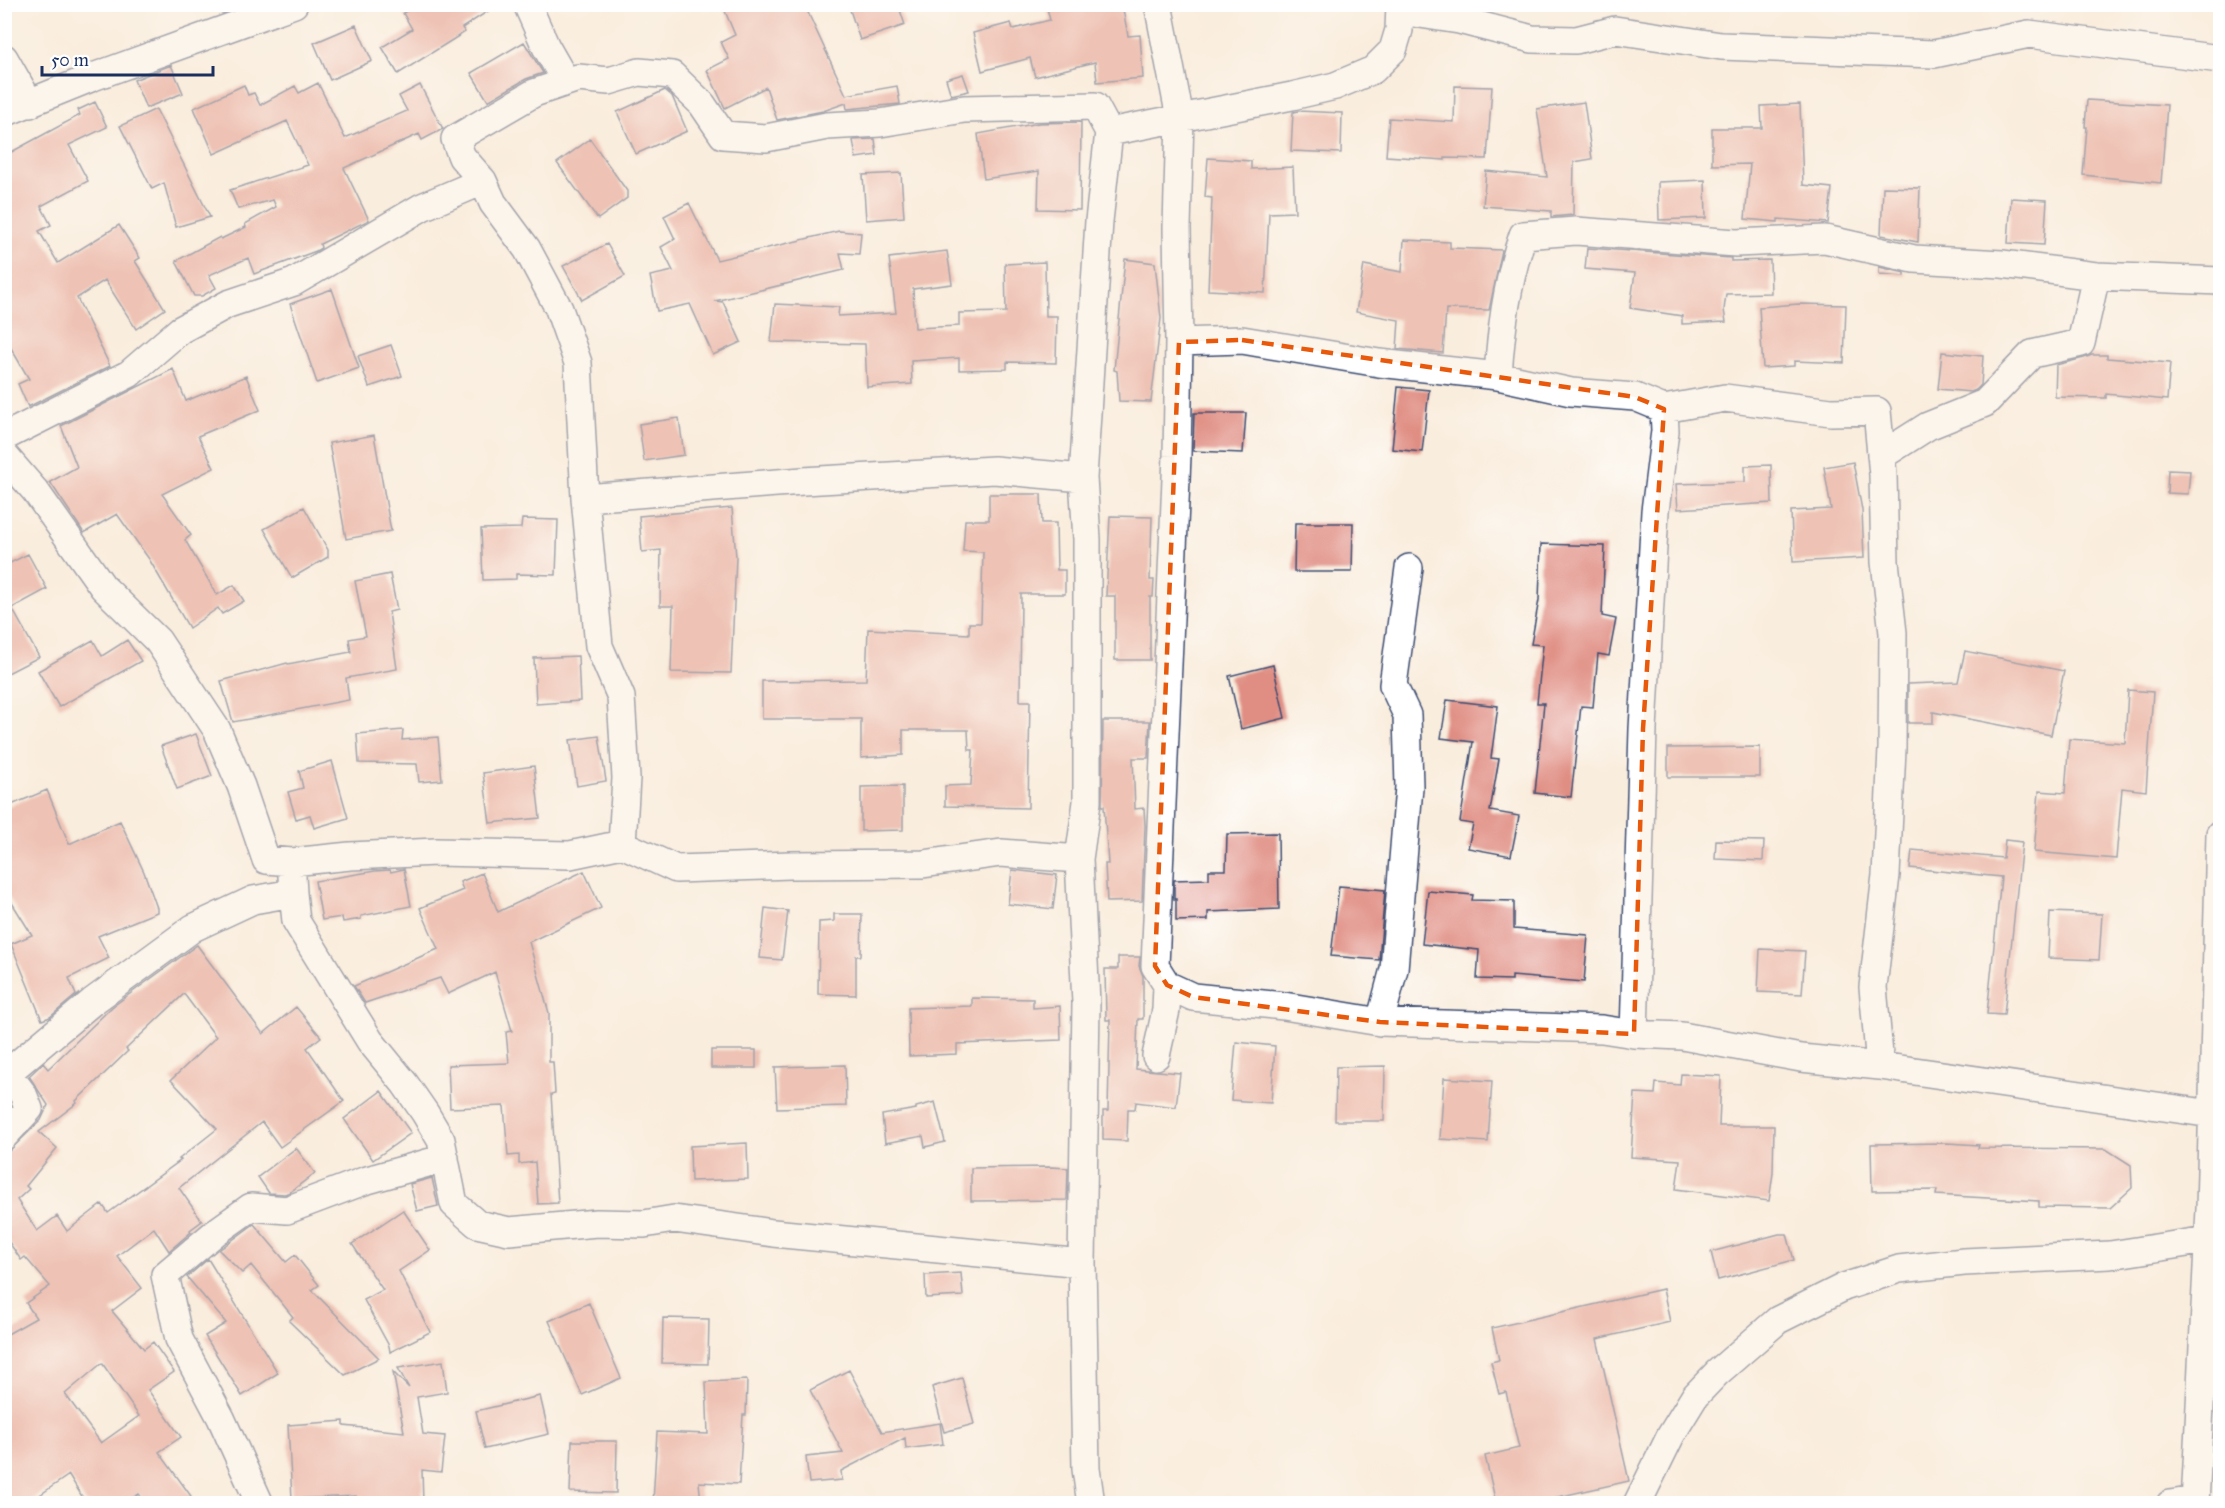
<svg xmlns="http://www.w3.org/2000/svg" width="2225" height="1508" font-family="'IM FELL Great Primer',serif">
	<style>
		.building { fill: #e08e83; fill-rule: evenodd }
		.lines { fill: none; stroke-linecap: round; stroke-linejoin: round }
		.street-casing { stroke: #3c4c71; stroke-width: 30 }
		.street { stroke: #fff; stroke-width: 27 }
		.marked { fill: none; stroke: #e8590c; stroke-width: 4.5; stroke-dasharray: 12 8; stroke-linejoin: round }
	</style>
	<rect width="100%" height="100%" fill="#fff"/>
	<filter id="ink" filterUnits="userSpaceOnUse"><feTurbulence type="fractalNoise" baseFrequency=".0167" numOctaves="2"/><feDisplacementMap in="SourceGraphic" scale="12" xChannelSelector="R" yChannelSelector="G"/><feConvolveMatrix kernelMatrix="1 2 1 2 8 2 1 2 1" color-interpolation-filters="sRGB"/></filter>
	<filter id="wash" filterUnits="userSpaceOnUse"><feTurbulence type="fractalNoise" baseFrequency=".008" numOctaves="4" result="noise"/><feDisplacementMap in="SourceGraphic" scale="24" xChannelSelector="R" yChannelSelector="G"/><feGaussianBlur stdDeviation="1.35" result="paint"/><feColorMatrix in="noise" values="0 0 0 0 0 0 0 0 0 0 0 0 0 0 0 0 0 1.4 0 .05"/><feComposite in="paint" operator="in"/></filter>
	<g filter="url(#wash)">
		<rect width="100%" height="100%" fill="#f9eddd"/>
		<g id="blocks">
			<!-- building -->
			<path class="building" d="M417 4H499L462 28 465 32 398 74 382 47 412 29 403 13Z
				M722 4H804L846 95 897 86 900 104 847 109 846 103 823 111 777 120 766 87 725 108 707 70 729 59 721 42 735 35Z
				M848 4H898L905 25 860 40Z
				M1046 4H1122L1128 36 1140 35 1143 78 1097 82 1095 62 1035 77 1030 58 982 71 973 33 1011 23 1013 29 1050 20Z
				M356 25 372 61 330 80 314 43Z
				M524 42 543 73 526 79 488 101 471 73Z
				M171 65 183 93 146 108 134 80Z
				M963 74 969 91 951 95 946 79Z
				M318 83 345 138 407 111 399 96 420 85 443 129 422 140 419 134 344 168 369 220 320 244 321 248 316 251 254 274 248 258 209 275 216 288 202 296H194L176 261 220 237 221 239 246 227 245 224 276 207 273 200 238 209 230 190 308 165 287 121 214 154 194 108 244 85 248 95 254 93 260 105 295 86 299 93Z
				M1455 86 1492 87 1487 159 1445 158V160L1386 156 1389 118 1454 122Z
				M665 90 672 96 687 131 636 154 617 112Z
				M2087 100 2167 105 2161 183 2083 175 2087 127H2085Z
				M95 102 107 127 69 145 88 181 41 206 51 225 39 231 58 263 119 225 140 258 135 261 165 309 136 329 105 280 77 298 110 366 28 407 18 384 29 379 11 348 4 351V156L80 115 78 110Z
				M1584 102 1592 159 1574 162 1573 215 1551 217V211L1483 206 1486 171 1547 177 1537 109Z
				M1800 104 1803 185 1832 188 1828 223 1778 219V222L1745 219 1750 164 1712 165V128H1762L1761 106Z
				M156 109 210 217 176 227 164 183 152 189 120 126Z
				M1298 111 1342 113 1341 153 1291 151 1293 112Z
				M1081 122 1080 210 1038 209 1039 171 984 179 978 134 1039 123Z
				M590 139 627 191V198L598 219 557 163Z
				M875 139 877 155 856 158 853 140Z
				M1208 158 1251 161V169L1293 167 1295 212 1269 213 1265 293 1208 290 1212 198 1205 197Z
				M901 173 904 217 866 220 863 175Z
				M1705 180 1706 218 1659 220 1658 182Z
				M1883 187 1920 188 1918 242 1881 235Z
				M2011 198 2047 200 2044 245 2008 243Z
				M689 203 717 260 839 231 861 233 859 254 840 253 844 270 715 301 723 302 741 342 713 355 690 304 657 311 650 276 673 271 661 247 675 239 664 216Z
				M1404 240 1450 242V248L1502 250 1489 310 1446 309 1443 353 1397 349 1399 320 1356 312 1364 265 1402 272Z
				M607 244 625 276 582 300 563 266Z
				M1587 248 1731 258V261L1770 260 1771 293 1726 294 1724 310 1726 322 1682 324V316L1630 308 1635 273 1585 269Z
				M947 251 952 284 913 289 915 328 959 326V313L1006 312 1005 264 1045 262 1046 316H1057L1056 363 1007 362V369L959 370V358L911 361 912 384 867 387 865 344 771 342 775 304 839 307 838 316 896 313 889 258Z
				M1125 259 1155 263 1161 318 1151 402 1119 401 1117 371 1114 370Z
				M1879 267 1905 273V276L1879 274Z
				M332 289 359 368 317 383 290 304Z
				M1799 304 1846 305 1844 363 1794 361V366L1763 368 1759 307Z
				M391 345 402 376 369 387 358 356Z
				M1942 352 1983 356 1981 385 1976 390 1971 392 1938 389Z
				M2092 355H2107V358L2170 363 2167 400 2106 394V398L2055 397 2056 365 2084 358Z
				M173 369 186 401 246 376 260 410 198 436 214 468 162 494 191 535 185 540 217 595 234 585 244 601 222 614 218 608 189 628 149 559 117 514 84 533 50 482 77 467 61 426Z
				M1398 387 1429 390 1422 452 1392 449Z
				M1194 413H1246L1243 453 1193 451Z
				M679 418 684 455 644 461 639 424Z
				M374 435 391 531 346 539 329 443Z
				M1853 462 1862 510 1864 558 1793 562 1791 511 1831 509 1824 467Z
				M1771 465 1772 503 1678 509 1676 484 1745 482V466Z
				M2168 470 2190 471 2188 494 2167 493Z
				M989 494H1041L1042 523H1056L1057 570H1065V594H1021L1020 701H1030L1028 808 945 806V786L971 785 973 750H969L968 730H903V755L861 758V719H762V681L866 680 868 629 969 634V623H981L983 552 963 551 965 520H989Z
				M304 507 328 550V557L292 578 264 529Z
				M732 508 736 557 731 673 671 672 673 606H660L661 550 642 552 639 516Z
				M1110 516 1152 517 1150 580H1154L1153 597H1150V660H1115V596H1106Z
				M522 519 558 520 556 575 516 574V579L483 580 481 529 521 528Z
				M1295 523H1353L1352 572H1294Z
				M1541 544 1605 546 1602 616 1616 619 1609 656 1598 654 1593 707 1581 706 1571 797 1535 793 1544 703H1537L1543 645 1531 644 1539 600Z
				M28 554 47 589 12 608 39 657 4 675V566Z
				M390 574 397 610 389 612 397 669 346 678 349 700 233 722 221 681 287 663 288 664 351 652 349 639 366 636 355 581Z
				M93 640 102 656 127 640 141 661 59 707 38 671Z
				M1965 651 2064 671 2051 735 1933 712V723H1908V684L1958 682Z
				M578 656 580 701 536 704 534 658Z
				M1273 665 1285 718 1241 729 1229 676Z
				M2128 690 2153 692 2146 791 2122 788 2116 859 2034 852 2039 791 2065 793 2069 739 2125 743Z
				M1447 700 1498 706 1491 758 1499 759 1490 811 1519 816 1511 856 1468 848 1473 824 1460 822 1473 742 1441 738Z
				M1103 721H1150L1148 758H1133L1135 809 1144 808 1145 826 1142 901 1107 902 1105 864H1108L1104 806H1102Z
				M403 730 402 740 438 737 442 780 419 782 417 764 359 763 357 734Z
				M196 734 212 776 177 789 161 746Z
				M599 736 606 781 577 786 570 740Z
				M1760 747V777H1668V748Z
				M332 761 348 818 314 828 310 815 296 819 288 792 303 788 299 771Z
				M534 766 540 818 490 823 483 773Z
				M903 786V830L861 831V787Z
				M47 790 69 844 120 821 144 872 157 908V912L98 936 109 958 69 978 76 995 50 1017 42 1020 11 944 32 935 4 890V808Z
				M1278 833 1279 909 1208 912V920L1176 921V899H1174V880L1209 879V870H1226L1227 834Z
				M1716 840 1764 841 1763 861 1715 859Z
				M2005 840 2022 842 2004 1015 1987 1014 2001 877 1910 868 1912 850 2003 858Z
				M404 869 411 906 361 916V919L343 922 342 917 322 920 315 881 375 871 390 870 391 872Z
				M1012 870 1057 875 1053 909 1008 904Z
				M584 871 601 908 529 942 549 1013V1062H553L555 1093 551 1094 558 1203 538 1204 535 1162 519 1164V1155L508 1156 504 1106 450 1108 448 1065 509 1063 506 1032 512 1031 495 972 448 994 440 978 365 1003 354 986 438 949 420 908 463 890 460 882 482 873 498 912Z
				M1339 886 1385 890 1379 960 1331 956Z
				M1428 891 1473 895 1472 900 1514 901V929L1588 935 1584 982 1512 976V980L1477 979 1479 950 1422 944Z
				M765 908 788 911 782 960 760 958Z
				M2050 912 2102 914 2099 960 2048 958Z
				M834 914H862L861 956H856V995L818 994 819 922 834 921Z
				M197 945 263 1034 296 1007 321 1037 307 1048 344 1101 280 1147 262 1122 179 1188 202 1221 190 1230 191 1232 169 1251 154 1228 117 1256 142 1288 112 1311 144 1349 153 1342 174 1372 148 1390 181 1437 159 1452 191 1496 180 1503H146L139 1494 124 1503H86L69 1475 28 1503H12L4 1491V1336L36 1318 26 1303 50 1286 25 1257 21 1260 4 1235V1156L41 1120 48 1105 29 1076 43 1063 48 1069 112 1007ZM184 994 216 1037 171 1080 217 1129 179 1159 181 1160 108 1213 102 1204 67 1231 57 1216 37 1231 17 1200 29 1189 26 1186 57 1148 39 1132 77 1103 76 1101 128 1051 126 1049ZM102 1363 139 1416 101 1443 65 1394Z
				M1760 949 1805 951 1802 994 1758 992Z
				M1118 957H1140L1139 966 1143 976V1019H1138L1136 1069 1180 1073 1176 1107 1136 1102 1135 1109H1128L1127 1141 1103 1140V1111H1108L1110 1020H1106L1105 969H1118Z
				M972 998 1033 999V1008L1060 1006 1061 1040 957 1044V1054L909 1056 908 1008 972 1006Z
				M1236 1042 1275 1046 1271 1103 1231 1100Z
				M711 1050H756V1068H711Z
				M845 1065 846 1106 777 1108 775 1067Z
				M1385 1066 1384 1121H1335L1336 1067Z
				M1681 1074 1721 1076 1719 1126H1774L1773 1173 1769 1201 1676 1189 1680 1160 1631 1157 1635 1093 1655 1094 1656 1083 1680 1085Z
				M1444 1078 1492 1081 1488 1142 1440 1139Z
				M381 1091 411 1133 373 1160 344 1119Z
				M935 1102 945 1142 925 1147 923 1136 885 1143 882 1115 916 1109V1107Z
				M747 1143 748 1179 691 1181 690 1146Z
				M1947 1143 1979 1145 1978 1148 2106 1149 2131 1165 2132 1188 2110 1208 2039 1207V1201L1936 1195 1937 1190 1872 1191 1871 1144Z
				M296 1148 315 1173 290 1192 285 1194 269 1193 258 1177Z
				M1051 1167 1068 1168 1067 1200 971 1201V1168Z
				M432 1178 438 1206 417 1211 410 1184Z
				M403 1210 430 1250 399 1271 430 1332 390 1352 389 1346 364 1300 383 1290 352 1244Z
				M254 1224 286 1262 295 1255 319 1285 312 1290 379 1358 345 1375 289 1321 293 1317 251 1265 242 1273 219 1250Z
				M1779 1234H1787L1794 1260 1718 1280 1711 1252Z
				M208 1259 278 1373 242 1396 205 1336 226 1323 187 1277Z
				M961 1273 963 1296 926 1298 925 1275Z
				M1663 1289 1670 1322 1597 1339 1629 1481 1531 1503H1496L1485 1456 1519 1448 1506 1392 1499 1394 1491 1362 1499 1360 1492 1328Z
				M589 1303 621 1378 582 1395 549 1321Z
				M663 1318 709 1319 708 1364 662 1363Z
				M443 1361 447 1392 417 1397 423 1434 445 1436 441 1472 422 1470 423 1503H356V1496L292 1499 288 1425 344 1421V1426L404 1432 393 1372 409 1388 398 1368Z
				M849 1370 882 1432 940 1423 943 1444 906 1449 905 1438 841 1471 842 1480 809 1483 806 1457 843 1453 810 1390Z
				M962 1378 974 1424 944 1432 932 1387Z
				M747 1380 746 1415H743L739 1484 699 1482 701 1503H653L657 1432 708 1434 706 1382Z
				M540 1396 549 1434 485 1449 476 1411Z
				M572 1441H617L616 1493 570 1492Z"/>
		</g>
	</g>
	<g filter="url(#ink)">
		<use href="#blocks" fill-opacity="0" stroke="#3c4c71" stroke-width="1.5"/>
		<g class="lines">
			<!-- street casing -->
			<g class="street-casing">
				<path id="street" d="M527 4 546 47 566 82
					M1158 4 1180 118 1177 228 1179 342 1177 456 1155 966 1167 985 1193 997 1284 1006 1380 1022 1602 1029 1634 1034 1643 729 1655 511 1665 431 1664 409 1635 397 1571 392 1498 376 1379 363 1242 340 1179 342
					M1400 11 1459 20 1532 39 1576 40 1615 30 1721 46 1934 54 2029 34 2220 59
					M4 58 30 104
					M4 113 93 77 294 4
					M1498 376C1501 328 1507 281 1523 235L1576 231 1736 243 1825 239 1914 259 2002 264 2096 276
					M4 437 129 374 180 330 228 304 294 282 422 207 483 181
					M4 455 36 492 103 587 158 641 217 730 241 786 266 860 292 862 350 856 436 852 570 855 622 844 676 869 791 865 923 864 1001 853 1079 859
					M1881 456 1928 426 1985 403 2032 354 2081 343 2096 276 2220 281
					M585 498 803 481 994 470 1083 478
					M622 844 626 778 621 697 599 646 585 498 578 363 559 309 527 249 493 203 483 181 462 157 455 139 534 93 578 78 609 81 639 72 672 75 702 104 723 135 766 138 827 126 880 123 964 109 1095 106 1109 132
					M293 893 296 921 370 1041 405 1084 425 1113 441 1140 454 1204 477 1224 509 1231 597 1223 644 1224 674 1219 773 1233 1082 1263
					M1380 1022 1394 969 1409 787 1407 715 1393 685 1409 568
					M1634 1034 1682 1036 1801 1058 1880 1066 1873 987 1886 875 1892 749 1893 633 1885 562 1883 475 1877 411 1831 412 1725 398 1664 409
					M1156 1056 1166 1010 1167 985
					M1880 1066 2212 1114
					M4 1069 23 1094 29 1109 4 1136
					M6 1074 92 1002 193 928 253 900 293 893 292 876
					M260 1504 221 1418 179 1339 165 1275 216 1232 251 1207 287 1210 364 1181 445 1158
					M1091 1504 1086 1469 1082 1263 1086 1003 1079 859 1087 802V539L1083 478 1099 221 1109 132 1292 96 1335 86 1373 70 1393 50 1399 30 1400 4
					M1637 1504 1671 1435 1695 1396 1717 1373 1778 1320 1844 1287 1899 1269 1964 1262 2110 1255 2207 1240
					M2170 1504 2195 1500
					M2195 1504 2210 1209 2220 834"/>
			</g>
			<!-- street -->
			<use href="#street" class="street"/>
		</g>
	</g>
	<!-- marked area -->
	<path d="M0 0H2225V1508H0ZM1242 340 1635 397 1664 409 1643 729 1634 1034 1380 1022 1193 997 1167 985 1155 966 1179 342Z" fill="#f9eddd" fill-opacity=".55" fill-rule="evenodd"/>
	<path class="marked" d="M1242 340 1635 397 1664 409 1643 729 1634 1034 1380 1022 1193 997 1167 985 1155 966 1179 342Z"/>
	<!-- margin -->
	<rect width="2225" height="1508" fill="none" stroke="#fff" stroke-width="24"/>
	<!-- scale -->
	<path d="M42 66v9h171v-9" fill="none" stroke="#1b2f5e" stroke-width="3"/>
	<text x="51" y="66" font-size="18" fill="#1b2f5e" stroke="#ffffff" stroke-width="4.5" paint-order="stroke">50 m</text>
</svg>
